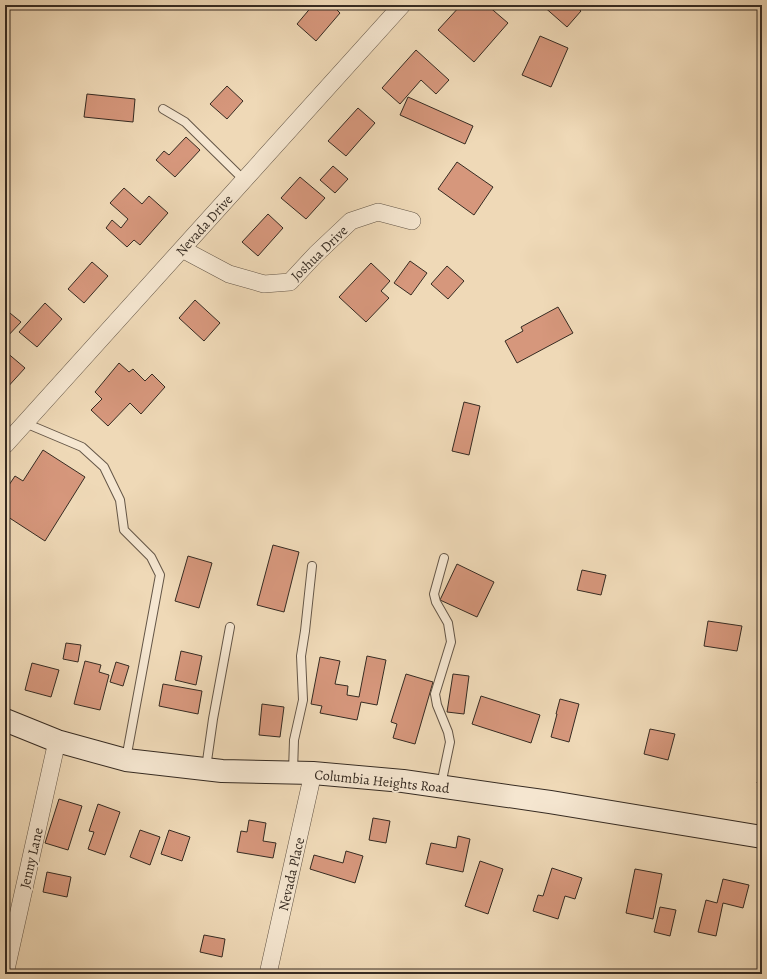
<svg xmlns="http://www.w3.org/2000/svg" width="767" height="979" font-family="Alegreya,serif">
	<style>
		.building { fill: #d6977c; stroke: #362b22 }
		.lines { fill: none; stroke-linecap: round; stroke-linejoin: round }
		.lane-casing { stroke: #645647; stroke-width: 10 }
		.street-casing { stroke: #645647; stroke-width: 18 }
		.secondary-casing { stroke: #362b22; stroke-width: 24 }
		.lane { stroke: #f5e6d0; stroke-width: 8 }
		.street { stroke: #f5e6d0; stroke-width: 17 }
		.secondary { stroke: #f5e6d0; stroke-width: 22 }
		.labels { text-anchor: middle; stroke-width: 4; stroke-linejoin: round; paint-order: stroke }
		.street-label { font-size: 14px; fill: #362b22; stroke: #f5e6d0 }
	</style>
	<rect width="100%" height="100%" fill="#efd9b7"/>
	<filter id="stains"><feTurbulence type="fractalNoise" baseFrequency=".005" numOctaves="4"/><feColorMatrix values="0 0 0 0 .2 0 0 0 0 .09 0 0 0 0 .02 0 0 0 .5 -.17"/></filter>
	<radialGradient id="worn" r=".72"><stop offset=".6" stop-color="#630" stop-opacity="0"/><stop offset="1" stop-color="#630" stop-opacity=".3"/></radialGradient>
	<!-- building -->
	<path class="building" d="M313 5H332L340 13 316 41 297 24Z
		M461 5H487L508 23 474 62 438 30Z
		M542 5H574L581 11 567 27Z
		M540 36 568 48 551 87 522 75Z
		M416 50 449 80 436 94 421 80 400 104 382 88Z
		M227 86 243 101 227 119 210 104Z
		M87 94 135 99 133 122 84 117Z
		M408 97 473 126 465 144 400 115Z
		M358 108 375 123 346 156 328 141Z
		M186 137 200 150 175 177 156 160 164 151 169 155Z
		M457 162 493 187 474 215 438 189Z
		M333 166 348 179 335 193 320 180Z
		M300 177 325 198 306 219 281 198Z
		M124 188 142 204 149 196 168 213 140 245 134 240 127 247 106 228 112 220 121 228 128 219 110 203Z
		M268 214 283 228 258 256 242 242Z
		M410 261 427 273 411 295 394 283Z
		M92 262 108 276 84 303 68 289Z
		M371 263 390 281 381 291 389 298 366 322 339 297Z
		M447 266 464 281 448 299 431 284Z
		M195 300 220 323 204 341 179 318Z
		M45 303 62 319 37 347 19 332Z
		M558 307 573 333 517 363 505 341 523 331 521 327Z
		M5 309 21 322 5 339Z
		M5 351 25 368 5 390Z
		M119 363 129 372 133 369 145 381 152 374 165 387 141 414 130 403 108 426 91 410 102 399 95 392Z
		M464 402 480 406 469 455 452 451Z
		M43 450 85 477 45 541 5 515V491L15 476 23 481Z
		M273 545 299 552 284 612 257 605Z
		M188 556 212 563 199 608 175 601Z
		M457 564 494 582 477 617 440 600Z
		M582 570 606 575 601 595 577 590Z
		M708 621 742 626 737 651 704 646Z
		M66 643 81 645 78 662 63 659Z
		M181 651 202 656 196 685 175 680Z
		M367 656 386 660 377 705 361 702 357 720 320 713 322 706 311 704 320 657 340 661 335 684 348 686 347 695 359 697Z
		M85 661 101 665 99 672 109 675 100 710 74 704Z
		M116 662 129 666 123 686 110 682Z
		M32 663 59 670 51 697 25 690Z
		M406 674 433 682 415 744 393 738 397 724 391 722Z
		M453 674 469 676 464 714 447 712Z
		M163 684 202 691 198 714 159 706Z
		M481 696 540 715 531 743 472 724Z
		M560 699 579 704 569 742 551 737 557 714H556Z
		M262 704 284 707 280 737 259 735Z
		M650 729 675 734 668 760 644 754Z
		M762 770V785L757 783Z
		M59 799 82 806 68 850 45 843Z
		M98 804 120 812 105 855 88 849 94 832 89 831Z
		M373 818 390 821 386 843 369 840Z
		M249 820 266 823 263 841 276 843 273 858 237 852 241 831 247 832Z
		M140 830 160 837 150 865 130 857Z
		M169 830 190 837 182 861 161 854Z
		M458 836 470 839 463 872 426 864 431 843 456 848Z
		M346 851 363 856 355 883 310 869 314 855 343 863Z
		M480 861 503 869 488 914 465 906Z
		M552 868 582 878 575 899 565 896 558 919 533 911 538 895 543 896Z
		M635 869 662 874 653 919 626 913Z
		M47 872 71 877 67 897 43 892Z
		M723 879 749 885 743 908 723 903 716 936 698 932 706 900 717 903Z
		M660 907 676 910 670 936 654 932Z
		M204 935 225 939 222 957 200 952Z"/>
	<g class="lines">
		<!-- lane casing -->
		<g class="lane-casing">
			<path id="lane" d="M163 109 185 122 244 180
				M25 423 82 447 104 467 120 500 124 530 151 557 160 575 126 759
				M206 768 213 719 230 627
				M293 772 294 740 303 700 301 656 305 631 312 566
				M441 785 450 742 448 732 437 705 435 694 451 642 448 623 436 602 434 594 444 558"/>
		</g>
		<!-- street casing -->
		<g class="street-casing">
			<path id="street" d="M182 249 229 274 264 284 290 282 316 254 351 221 378 212 412 221
				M5 445 402 5
				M5 974 57 741
				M268 974 313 773"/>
		</g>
		<!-- secondary casing -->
		<g class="secondary-casing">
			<path id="secondary" d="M5 720 57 741 126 760 222 771 313 773 403 781 550 802 762 837"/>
		</g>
		<!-- lane -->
		<use href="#lane" class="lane"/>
		<!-- street -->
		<use href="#street" class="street"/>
		<!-- secondary -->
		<use href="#secondary" class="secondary"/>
	</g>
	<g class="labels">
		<!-- street labels -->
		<g class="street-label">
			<text transform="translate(204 225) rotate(-48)" y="5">Nevada Drive</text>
			<text transform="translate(319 253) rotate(-44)" y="5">Joshua Drive</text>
			<text transform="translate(382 781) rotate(6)" y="5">Columbia Heights Road</text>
			<text transform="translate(31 858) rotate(-77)" y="5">Jenny Lane</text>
			<text transform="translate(291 874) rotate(-77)" y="5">Nevada Place</text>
		</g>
	</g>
	<!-- margin -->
	<rect width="767" height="979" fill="none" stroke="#efd9b7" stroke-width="20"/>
	<rect x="6" y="6" width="755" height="967" fill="none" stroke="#362b22" stroke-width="2"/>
	<rect x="10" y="10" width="747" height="959" fill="none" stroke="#362b22"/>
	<rect width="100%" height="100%" filter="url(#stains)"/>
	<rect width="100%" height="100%" fill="url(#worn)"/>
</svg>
